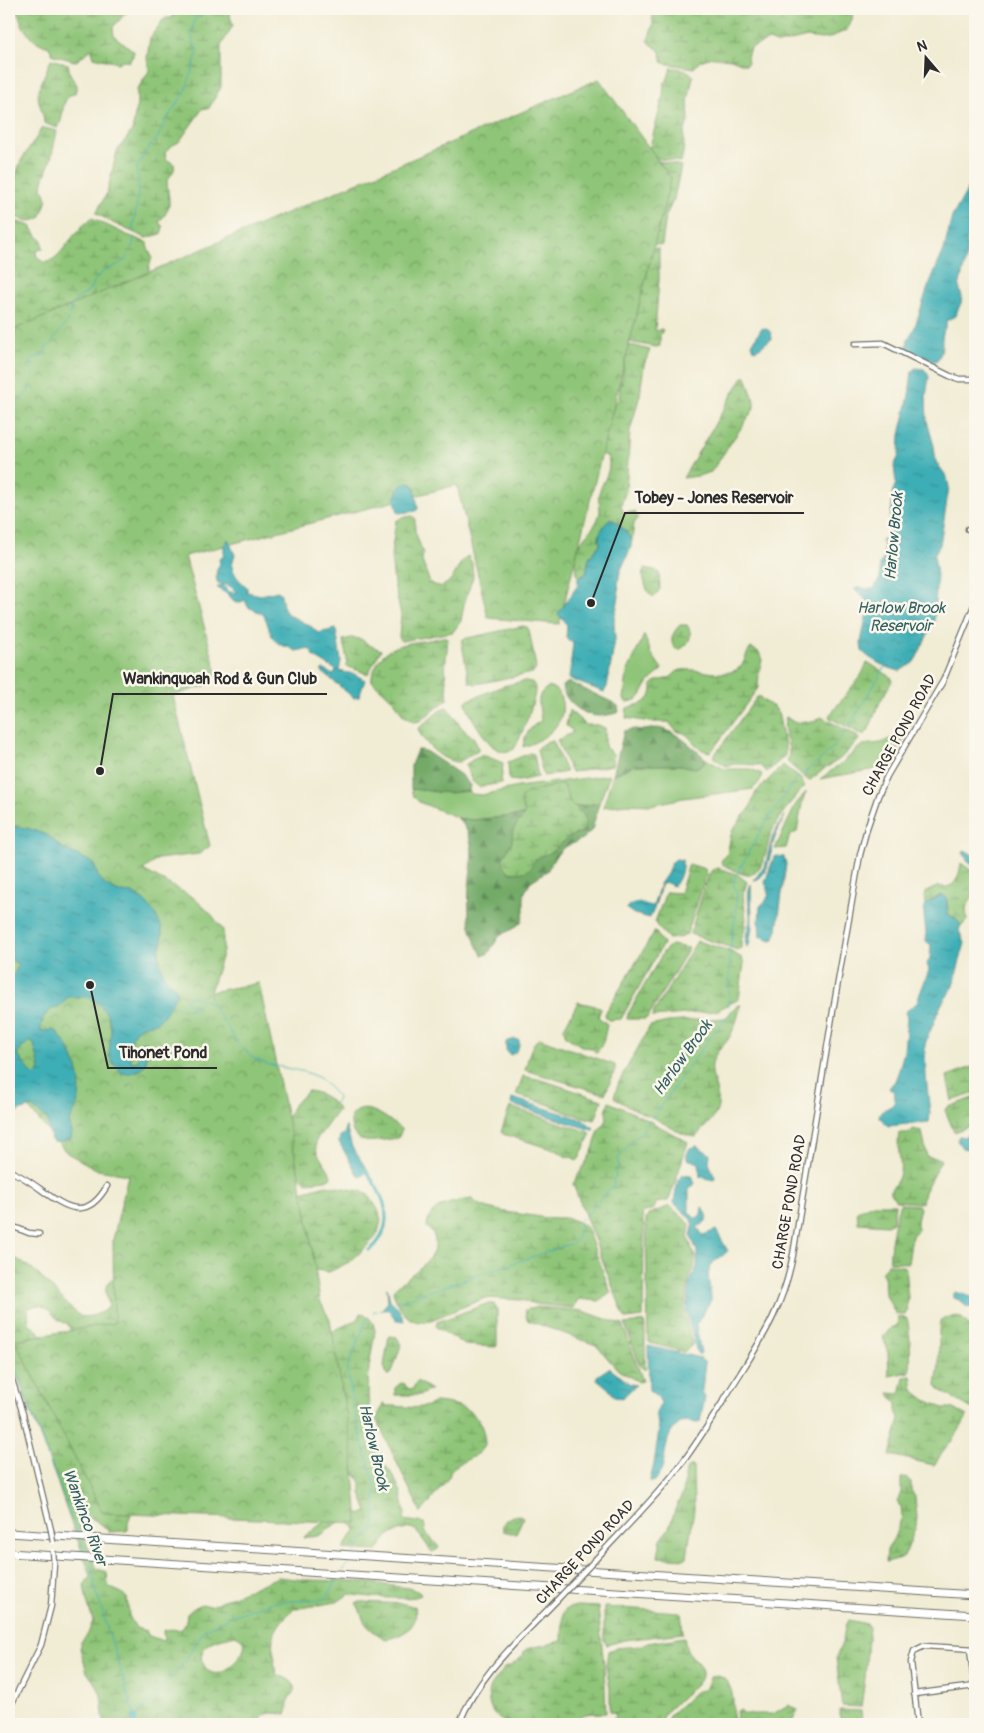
<svg xmlns="http://www.w3.org/2000/svg" width="984" height="1733" font-family="Pangolin,sans-serif">
	<style>
		.grass { fill: #8fc578; stroke: #5d7852 }
		.forest { fill: url(#forest-firs); stroke: #4f6a4a }
		.wetland { fill: url(#wetland-marsh); stroke: #5d7852; fill-rule: evenodd }
		.park { fill: url(#park-crowns); stroke: #5d7852 }
		.water { fill: url(#water-ripples); stroke: #346c70; fill-rule: evenodd }
		.lines { fill: none; stroke-linecap: round; stroke-linejoin: round }
		.stream { stroke: #3daeb5; stroke-width: 1 }
		.canal { stroke: #3daeb5; stroke-width: 3 }
		.river { stroke: #3daeb5; stroke-width: 5.5 }
		.minor-casing { stroke: #706f66; stroke-width: 7 }
		.highway-casing { stroke: #706f66; stroke-width: 9 }
		.minor { stroke: #fff; stroke-width: 4.5 }
		.highway { stroke: #fff; stroke-width: 7 }
		.minor-bridge-casing { stroke: #706f66; stroke-width: 7; stroke-linecap: butt }
		.minor-bridge { stroke: #fff; stroke-width: 4.5 }
		.labels { text-anchor: middle; stroke-width: 5; stroke-linejoin: round; paint-order: stroke }
		.street-label { font-size: 15px; fill: #2b2b2b; stroke: #fbf7ec }
		.water-label { font-size: 16px; font-style: italic; fill: #325f62; stroke: #fbf7ec }
		.leader { fill: none; stroke: #2b2b2b; stroke-width: 2 }
		.callout-dot { fill: #2b2b2b; stroke: #fbf7ec; stroke-width: 2 }
		.callout-label { font-size: 16px; text-anchor: middle; font-weight: bold; fill: #2b2b2b; stroke: #fbf7ec; stroke-width: 5; stroke-linejoin: round; paint-order: stroke }
	</style>
	<defs>
		<pattern id="forest-firs" width="22" height="20" patternUnits="userSpaceOnUse" patternTransform="scale(1.25)"><rect width="22" height="20" fill="#73aa68"/><path d="M5 1l3.5 6h-7zM16 11l3.5 6h-7z" fill="#5f8b56"/></pattern>
		<pattern id="wetland-marsh" width="20" height="14" patternUnits="userSpaceOnUse" patternTransform="scale(1.25)"><rect width="20" height="14" fill="#8fc578"/><path d="M1 5h8M5 5V1M11 12h8M15 12V8" fill="none" stroke="#75a063"/></pattern>
		<pattern id="park-crowns" width="20" height="18" patternUnits="userSpaceOnUse" patternTransform="scale(1.25)"><rect width="20" height="18" fill="#8fc578"/><path d="M2 6a3 3 0 1 1 6 0M12 15a3 3 0 1 1 6 0" fill="none" stroke="#75a063"/></pattern>
		<pattern id="water-ripples" width="26" height="14" patternUnits="userSpaceOnUse" patternTransform="scale(1.25)"><rect width="26" height="14" fill="#3daeb5"/><path d="M2 4q2-2 4 0t4 0M15 11q2-2 4 0t4 0" fill="none" stroke="#338e93"/></pattern>
	</defs>
	<rect width="100%" height="100%" fill="#fbf7ec"/>
	<filter id="ink" filterUnits="userSpaceOnUse"><feTurbulence type="fractalNoise" baseFrequency=".02" numOctaves="2"/><feDisplacementMap in="SourceGraphic" scale="10" xChannelSelector="R" yChannelSelector="G"/><feConvolveMatrix kernelMatrix="1 2 1 2 8 2 1 2 1" color-interpolation-filters="sRGB"/></filter>
	<filter id="wash" filterUnits="userSpaceOnUse"><feTurbulence type="fractalNoise" baseFrequency=".0096" numOctaves="4" result="noise"/><feDisplacementMap in="SourceGraphic" scale="20" xChannelSelector="R" yChannelSelector="G"/><feGaussianBlur stdDeviation="1.12" result="paint"/><feColorMatrix in="noise" values="0 0 0 0 0 0 0 0 0 0 0 0 0 0 0 0 0 1.4 0 .05"/><feComposite in="paint" operator="in"/></filter>
	<g filter="url(#wash)">
		<rect width="100%" height="100%" fill="#f1ecd4"/>
		<!-- grass -->
		<path class="grass" d="M644 635 651 653 662 669C659 674 654 676 650 681 641 691 644 701 626 702L624 699 627 673Z
			M551 687C558 690 561 696 562 703 566 726 542 741 523 747 524 736 530 726 541 721 541 709 532 692 551 687Z
			M894 737 904 739 888 767 820 779 842 763 862 745 881 743Z
			M706 759 724 769H751L762 774 760 781 753 789 683 798 651 805 627 804 603 807 613 775 634 765H680L695 768 703 765Z
			M610 775 599 803 524 815 473 820 461 819 419 802 413 796 411 789 427 790 437 792 469 791 471 794 482 795 518 787Z
			M806 792 802 803 797 832 790 835 786 848 775 849 796 804Z"/>
		<!-- forest -->
		<path class="forest" d="M569 682 614 703 618 706 619 712C612 715 596 718 588 714 577 710 563 698 562 686Z
			M657 728C676 730 692 747 706 759L703 765 695 768 680 765H634L613 775 624 731 634 729 645 730Z
			M417 750H422L427 752 461 775 470 785 469 791 448 793 411 789V765Z
			M599 803 592 830 582 839 563 848 555 857 547 871 530 882 524 894V911L522 921 515 928 500 935 488 954 482 955C476 943 470 932 469 918 469 908 468 897 469 887 471 862 478 837 457 818L473 820 524 815Z"/>
		<!-- wetland -->
		<path class="wetland" d="M10 9H133L125 14 113 27 114 36 134 51 133 56 129 62 122 60 118 63 94 57 91 49 78 60 75 61 53 55 49 47C38 44 27 36 22 24 20 20 20 16 17 13 15 11 12 10 10 9Z
			M174 9H231L230 16 233 25 221 46V87L209 108 208 109 203 108 179 142 173 145 165 152 166 159 174 164C176 172 170 175 167 181 168 200 174 206 159 222L163 227 161 234 146 238 113 223 96 213 107 193 117 151 132 131 137 105V90L149 71 147 58 150 38 163 20 167 18H172Z
			M652 9H763L801 18H807L825 9H853L852 20 847 30 829 38 821 39 807 37 779 44 769 40 750 48 747 57 748 62 746 65 731 59 712 57 700 61 694 68 663 63 660 51 651 44 648 40 653 25Z
			M51 59 68 64 70 74 77 85 75 93C57 100 67 117 57 128L44 123C44 113 38 104 38 94 37 92 49 64 51 59Z
			M671 68C678 68 689 69 693 76L688 102 689 119 684 133V148L681 162 650 157 648 154 663 97 664 83 667 81Z
			M44 128 57 131 51 159 43 181 42 188C51 199 44 207 40 218 30 224 18 219 9 213 13 197 14 174 22 159 28 149 36 140 41 129Z
			M655 160 681 166 674 199 666 215 662 245 649 244Z
			M92 218 127 235 148 243 147 246 152 257 149 268V274L9 361V221L12 220 31 226 38 237 42 240 43 249 38 250 36 254C48 279 69 239 78 231 82 226 87 222 92 218Z
			M649 247 659 249V280L655 330 656 331 661 329 663 330 660 335V346L656 347 629 342Z
			M624 345 635 346 650 350 644 365 640 395 630 431 626 491 621 505 623 512H635L638 517 634 524 632 540 624 529 612 518C605 526 596 533 600 544L589 558 586 574 578 578C574 557 574 548 589 532 593 527 597 523 599 516 602 508 597 501 599 493 603 480 612 472 608 457L600 453 610 407 619 399 620 385 623 377Z
			M746 376 754 401V409L711 472 698 476 683 478 742 378Z
			M412 516 415 518V531L423 553 422 561 430 583 440 587C458 580 454 566 468 556L472 563 473 577 464 604 461 621 453 632 401 641 399 637 401 615 394 584 391 555 396 521 401 518Z
			M645 568 655 570 659 573 660 589 655 596H652C646 593 645 581 642 574Z
			M680 625H687C694 635 689 647 677 650 668 643 672 633 680 625Z
			M523 626 527 627 529 630 536 667 535 671 532 673 476 684 469 682 462 644 463 639Z
			M443 637H447L448 639 445 670 448 699 420 721 414 722 403 715 395 702 372 681C371 675 374 671 376 666 387 639 420 644 443 637Z
			M351 638 361 639 369 645 381 650 368 674 346 666 347 659 343 640Z
			M751 648 759 652 762 660 759 672 758 688 711 752C697 752 693 738 684 733 681 732 678 732 676 731L669 722H650L626 718 627 708C641 703 653 704 652 685 657 678 662 681 669 678 674 676 676 670 682 670 699 668 719 678 736 670 746 665 744 655 751 648Z
			M867 663 879 669 892 678V681L880 702 868 731 863 735 830 718 829 716 862 674Z
			M524 681 532 682C534 685 535 685 535 689 536 699 520 740 514 749 508 753 501 752 495 748 487 743 465 710 466 701L503 686Z
			M757 697H760L764 701 775 708 778 713 785 745V756L767 772 759 765 735 764 726 766 713 757Z
			M447 707 462 728 474 738 478 748V750L459 762C444 763 423 743 418 729L443 708Z
			M569 710 586 725H598L605 728V747L614 755 612 765 572 772 570 771 557 740 572 733V730L566 726Z
			M786 717 795 723 805 721 814 722 821 717 854 734 860 739 840 759 824 769 809 781 787 762C794 748 780 731 786 717Z
			M548 741H553L554 743 566 772 544 776 543 775 537 750 539 746Z
			M530 753 534 754 538 777 519 781 509 780 508 762Z
			M480 755H483L503 763 501 783 479 787 472 781 465 765Z
			M783 765 802 780 804 786C794 799 776 819 771 834 766 848 766 869 750 875 745 877 727 867 722 864L721 861 727 854 732 831 742 817 749 810 756 792Z
			M561 784 564 785 570 802 584 815 585 822 584 829 581 832 569 837 550 853 535 859C530 873 522 874 509 872L504 866 503 858 512 842 513 830 525 813 521 803V798L528 792Z
			M961 863 975 873V891L966 908 967 920 962 926 956 919 949 915 946 897 940 895 925 904 924 897 926 892 939 886C955 890 959 878 961 863Z
			M689 864 705 869 707 874 687 934 682 937 669 939 656 925 655 922 666 892 680 893Z
			M718 868 737 874 747 882 743 895 746 920 744 932 741 940V948L738 950 690 934 709 874 712 870Z
			M655 931 663 944 621 1019 608 1020 605 1015 607 1010Z
			M697 941 730 951 742 958 744 963 739 999 716 1011 653 1017 654 1012Z
			M671 945 689 948 648 1017 645 1019H627L628 1014 664 951Z
			M578 1002 600 1007 601 1009 598 1017 607 1024C605 1034 604 1045 596 1053L592 1048 583 1047 567 1037 565 1034 564 1028Z
			M741 1005C738 1016 735 1028 729 1038 724 1046 716 1051 713 1060 707 1077 724 1096 716 1113 711 1123 702 1128 696 1137 682 1136 668 1125 656 1119 642 1112 626 1107 614 1097L619 1082 650 1026 668 1022 725 1018 737 1006Z
			M539 1038 615 1065V1070L605 1094 525 1070C528 1060 530 1045 539 1038Z
			M975 1066V1093L952 1101 947 1076Z
			M523 1076 542 1080 602 1100 596 1118 594 1120 568 1113 550 1105 516 1095Z
			M308 1091C318 1091 335 1101 338 1110L317 1139C311 1155 329 1163 331 1177L326 1180 306 1182 298 1174 284 1126 292 1107 304 1094Z
			M975 1097V1124L954 1132 945 1110 946 1108Z
			M609 1102 642 1117 688 1142 673 1189 668 1201 656 1203 654 1209 642 1213 644 1232 643 1317 626 1319 624 1316 573 1184 592 1152 599 1130 607 1120 606 1111Z
			M510 1107 591 1133 579 1159 576 1161 574 1158 565 1156 558 1151 503 1134 501 1132Z
			M361 1109C378 1109 389 1120 402 1130L398 1138C373 1141 349 1150 351 1115Z
			M913 1129 922 1131 927 1157 938 1158 941 1160 924 1192 922 1203 896 1201 891 1193V1189C909 1170 895 1156 899 1133H911Z
			M326 1185 361 1191 370 1196 378 1210 381 1220 378 1232 375 1238 351 1261 329 1272 270 1263 287 1196Z
			M472 1199C483 1213 532 1214 551 1219 563 1216 576 1219 586 1227L611 1293 599 1301 578 1299 574 1308 536 1304 521 1300 485 1298 426 1322C408 1325 396 1306 393 1290 405 1276 443 1259 434 1236 433 1233 429 1230 427 1227 427 1205 455 1201 472 1199Z
			M873 1204H895L893 1222 887 1225 858 1223 857 1211Z
			M900 1204 918 1205 920 1208 917 1221V1230L912 1236 908 1263 890 1262C888 1253 896 1211 900 1204Z
			M670 1206 690 1224 688 1238 695 1257 694 1268 689 1280 684 1309 692 1345 684 1352 650 1343 648 1340 646 1219 649 1214Z
			M9 1255C39 1268 55 1295 80 1316 91 1318 100 1314 109 1307 105 1291 101 1281 121 1275L331 1332 358 1319 361 1313 365 1314 370 1319 373 1323 375 1331 369 1367 368 1395 370 1418 367 1425V1427L375 1430 378 1437 368 1439C367 1447 375 1445 379 1447L384 1464 393 1475 401 1492 405 1513 404 1520 424 1523 426 1533 439 1547 438 1549 432 1552 416 1530 410 1528 396 1532 388 1536 377 1551 343 1549C344 1545 353 1536 356 1529 342 1511 330 1531 320 1535 315 1538 309 1536 304 1538L305 1536C323 1524 338 1506 362 1514L368 1512 361 1493V1482L350 1467 132 1512 128 1522V1530L126 1531 109 1532C103 1524 92 1516 82 1518L78 1522 97 1569 107 1572 108 1587 122 1593 127 1598 129 1616 136 1628 146 1631 149 1636 163 1641 164 1640 163 1631C177 1625 184 1639 187 1614L194 1608 202 1604 210 1606 278 1577 304 1580 355 1581 409 1588 419 1592 421 1595C411 1601 362 1597 349 1594L337 1602 294 1609C282 1619 270 1633 273 1650 274 1656 276 1659 274 1665L277 1675C283 1677 296 1680 294 1690 293 1694 289 1697 288 1701 287 1707 289 1709 286 1714L271 1713 264 1715 259 1724H104L101 1695 97 1686 87 1672 80 1648 81 1642 88 1634 93 1621 87 1602 84 1585 90 1577 89 1571 68 1514 57 1481 9 1355ZM38 1305C50 1307 51 1314 59 1320 62 1322 65 1323 68 1324L71 1331 42 1335 29 1323 28 1308ZM235 1635C258 1644 233 1664 224 1672 210 1677 204 1669 201 1656 206 1638 220 1640 235 1635Z
			M888 1264 902 1266 906 1268C905 1279 907 1287 908 1297 908 1302 906 1304 908 1309L905 1315 896 1314C894 1312 886 1295 885 1292 883 1283 887 1279 881 1272Z
			M486 1304H494L497 1309V1346L495 1347 465 1345 436 1327 437 1322Z
			M538 1307 583 1311 623 1325 643 1381 639 1382 618 1370 596 1345 527 1320 525 1310Z
			M958 1316 963 1319 975 1331 974 1410 941 1391 936 1385 939 1365V1331L940 1321 944 1318Z
			M900 1317 907 1319C910 1327 912 1365 909 1372L889 1376 888 1353 883 1337 892 1327 897 1326 898 1318Z
			M644 1322 645 1327V1370L640 1366 625 1324Z
			M389 1336 397 1337 401 1345 392 1372 391 1374 387 1375 384 1366Z
			M911 1376 913 1390 926 1400 943 1408H952L967 1416C959 1434 945 1448 934 1465L890 1455 900 1419 897 1414V1402L891 1397 889 1393 900 1394 904 1377Z
			M417 1381 431 1390 420 1395H395V1388L401 1383 405 1384 406 1387 412 1390Z
			M435 1402C465 1404 484 1413 485 1445 482 1448 480 1452 477 1454 467 1462 451 1463 449 1477L421 1513 376 1419 382 1408 383 1403H384L386 1406C402 1405 421 1412 435 1402Z
			M689 1466H693L694 1509 687 1557 684 1559 658 1557 661 1539 669 1528 676 1507 683 1493 686 1470Z
			M906 1477 911 1482V1490L915 1497 917 1517 916 1526 905 1555 901 1558 886 1562 887 1550 894 1538 902 1517 901 1507 898 1500 901 1492V1478Z
			M518 1515 523 1518 516 1534 503 1531C501 1520 509 1517 518 1515Z
			M360 1602 405 1604 415 1607C419 1627 403 1636 386 1639 379 1635 368 1629 364 1621 361 1615 361 1610 356 1603Z
			M576 1606 598 1607 604 1666 606 1713C595 1714 582 1711 576 1721L565 1724H510C493 1720 483 1700 492 1685 496 1679 501 1674 504 1668L512 1665 523 1656 524 1652 526 1649 562 1641 563 1613 566 1609Z
			M604 1607 681 1612 683 1633 624 1640 607 1645 604 1641Z
			M849 1620 867 1624 869 1627 865 1678 861 1707 842 1706 836 1658 842 1643 846 1623Z
			M684 1637C685 1641 685 1647 687 1650 693 1659 706 1667 701 1679L663 1715 660 1724H608L616 1715 615 1713 610 1711V1689L606 1666 608 1651 615 1648 641 1646 648 1643Z
			M717 1675C737 1682 733 1708 733 1724H666L669 1716 695 1692C710 1688 704 1689 711 1676Z
			M788 1705 798 1710 793 1719V1724H736L737 1711 740 1710 745 1714H773Z
			M840 1710 861 1711 862 1724H840Z"/>
		<!-- park -->
		<path class="park" d="M599 79 671 178 559 624 488 618 457 485 185 556 219 681 173 696 210 846 199 854 158 859 143 870 194 898 212 915 223 930V951L210 992 259 983 306 1209 320 1301 330 1320 352 1448 358 1523 103 1513 15 1340 114 1323 113 1240 128 1175 98 1170 67 1153 25 1104 9 1094V332Z"/>
		<!-- water -->
		<path class="water" d="M975 169V210L967 240 966 259 959 287 962 297 961 303 955 316 946 321C947 327 944 327 943 333 940 344 945 348 937 361H933L910 351 907 346 908 339 914 329 928 287 944 250 952 217 966 192Z
			M765 328 771 332 772 339C765 342 761 349 754 350L752 344 761 329Z
			M915 368 924 369 927 372 929 377 926 396 927 421 934 446 936 462 947 477 949 487 940 545 934 555 937 575 934 621 917 657 914 662 900 671C886 668 872 661 862 651L861 642 868 608C866 593 859 598 855 589L860 587 868 589H874L880 578V564L884 558V545L881 540 888 537 892 503V493L896 483 894 466 899 456 900 435 909 395 912 371Z
			M408 483 413 484 415 488 418 509 416 511 399 513C393 503 394 485 408 483Z
			M610 518 624 529 632 540 631 547 620 572 618 582 619 597 614 620 615 640 607 687 604 692 569 679 573 643 566 638 567 625 558 614 578 585V578L586 574 589 558 600 544C596 534 604 526 610 518Z
			M228 539 235 555C228 569 237 579 247 587V592L261 595 278 591 281 594 283 606 287 614 312 627 318 633 336 629 341 661 339 671 354 674 365 680 359 697 354 698 321 671 323 669 333 675 336 670 313 656 311 650 306 649 296 651C291 647 283 647 278 643 269 637 269 623 263 614L248 607 245 600 239 603H236L226 593 218 589V586L223 585 230 592 237 593 230 586 218 583C215 578 216 568 220 564L219 559 224 554V546Z
			M785 815C783 822 777 831 774 840 771 850 768 879 754 880L765 866 773 836Z
			M9 826 27 828 47 835 61 847 89 861 94 865 98 876 105 885 119 892 133 893 144 901 154 912 162 928V943L159 949 160 964 165 978 175 987 177 992C174 999 164 1018 157 1022 154 1024 150 1024 146 1025 128 1030 130 1046 131 1061L134 1062 139 1060 140 1043 143 1041 147 1042 148 1044 146 1062 141 1070 127 1074 122 1073 115 1066 109 1056 111 1028 107 1014 98 1003 88 997H68L60 1006 52 1009 44 1016 40 1031 55 1030C78 1056 90 1091 69 1121L72 1132 71 1139C64 1139 57 1146 51 1140L47 1119 32 1107 19 1111 9 1118V981L15 972 18 965 9 957ZM29 1041 34 1044 40 1069 38 1073 35 1075 32 1074 17 1054Z
			M964 851 969 852 975 857V866L968 861 963 853Z
			M777 856 784 857 786 864 777 930 774 939 771 940 760 936 759 923 760 906 766 901 769 894 765 882 774 857Z
			M676 859 682 860C683 869 680 881 673 886L665 882 661 885 654 909 650 918 634 914 628 910 627 907C633 901 644 901 650 907L654 904 660 884 667 874 671 863Z
			M751 884 752 927 749 945 747 947C743 938 749 929 750 920 751 907 745 896 751 884Z
			M942 895 947 898V910L949 915 956 919 961 925 959 931 965 943 952 989 941 1005 925 1044 926 1076 930 1114 929 1122 888 1126 879 1117 880 1113C891 1104 897 1108 894 1091L889 1088 895 1081 899 1070 904 1051 907 1018 905 1012 916 1004 929 970 927 964 930 958 931 945 926 941C927 929 922 915 925 904Z
			M515 1039 519 1040C520 1047 517 1053 510 1055L506 1050V1042Z
			M512 1098 574 1117 583 1120 594 1128 593 1130 588 1129 513 1105 511 1104Z
			M345 1127H346L352 1147 368 1171 360 1177 358 1176 339 1142 340 1136 345 1133Z
			M975 1132V1168L972 1162 974 1158V1150L962 1148 957 1140 959 1136 964 1137Z
			M697 1146 710 1154 709 1163 715 1177 714 1180 700 1177 699 1163 687 1159V1154L690 1148Z
			M683 1175 691 1176 695 1182 694 1185 689 1187V1212L695 1218H697L701 1214 702 1207C707 1211 708 1217 705 1223L697 1227 703 1235 716 1230 728 1251C723 1256 716 1260 712 1264 704 1275 712 1290 711 1300L696 1325 701 1353 699 1355 697 1353 686 1310 690 1282 697 1267V1251L691 1237 693 1225 690 1218 676 1205 674 1202 678 1180Z
			M387 1288 390 1300C395 1304 403 1314 404 1321L396 1320 388 1309H382L388 1302Z
			M956 1292 975 1298V1308L967 1307 959 1300 954 1298V1293Z
			M648 1346 700 1358 705 1363 702 1391 705 1397 700 1422 697 1423 684 1421C657 1436 672 1461 655 1481L651 1482 650 1480 654 1464 659 1430 656 1413 661 1403 658 1397 649 1390Z
			M609 1368 630 1384 636 1385 622 1398 615 1397 608 1388 597 1379V1376Z"/>
		<g class="lines">
			<!-- stream -->
			<path class="stream" d="M134 232 133 227 138 197V178L136 170 138 165 150 146 157 139 164 124 186 90 198 51C189 38 192 32 195 18L203 15 205 9
				M33 377 34 372 30 366 32 359 44 355 47 346 50 345C55 336 64 329 68 320 71 315 70 309 73 304 77 297 85 296 90 289 94 285 94 279 98 276 106 268 117 266 126 260L133 245 134 237
				M9 415 13 407 29 391 32 381
				M848 728 885 667
				M801 775C819 761 833 751 846 731
				M738 872 760 831 798 777
				M730 948 736 914 737 895 733 883 736 875
				M170 1003C178 1009 185 1010 195 1009L197 1006 196 1004 188 1003 186 1001 187 998 193 996 211 1003 239 1045 253 1058 267 1064 305 1072 320 1078 337 1096 338 1099 334 1104
				M729 1006 730 952
				M652 1118 705 1044 730 1013V1010
				M585 1217 610 1188H613L614 1184 613 1179 616 1177 615 1171 619 1165 618 1159C628 1146 639 1134 650 1121
				M580 1219 582 1218
				M398 1302 573 1243 577 1239 580 1223
				M373 1312 382 1309
				M9 1352 78 1534
				M81 1540 87 1555
				M355 1552 362 1540 374 1532 376 1487 357 1424 347 1369 367 1318
				M90 1561 92 1566 95 1588 135 1717 183 1665 204 1630 231 1616 274 1602 325 1599 338 1578
				M343 1571 352 1557"/>
			<!-- canal -->
			<path class="canal" d="M367 1172C380 1191 393 1212 382 1235 379 1241 375 1247 369 1250"/>
			<!-- river -->
			<path class="river" d="M134 1724 135 1717"/>
		</g>
	</g>
	<g filter="url(#ink)">
		<g class="lines">
			<!-- minor casing -->
			<g class="minor-casing">
				<path id="minor" d="M855 344 883 343 950 376 959 379H975
					M968 529 975 530
					M9 1171C45 1182 77 1239 107 1186
					M9 1225 29 1233 39 1234
					M9 1371 23 1414 51 1530
					M594 1561C622 1531 651 1502 676 1471 698 1443 716 1412 735 1382 763 1337 783 1308 793 1255L834 1005 860 855 867 828 878 796 887 776 943 681 975 603
					M970 1649 975 1690
					M914 1694 975 1686
					M9 1709 41 1645 51 1606 54 1564
					M459 1724C478 1674 521 1638 557 1600
					M918 1724 911 1662 914 1651 924 1646 975 1649"/>
			</g>
			<!-- highway casing -->
			<g class="highway-casing">
				<path id="highway" d="M9 1533 975 1595
					M9 1553 975 1615"/>
			</g>
			<!-- minor -->
			<use href="#minor" class="minor"/>
			<!-- highway -->
			<use href="#highway" class="highway"/>
			<!-- minor-bridge casing -->
			<g class="minor-bridge-casing">
				<path id="minor-bridge" d="M51 1530 53 1542
					M53 1551 54 1564
					M557 1600 594 1561"/>
			</g>
			<!-- minor-bridge -->
			<use href="#minor-bridge" class="minor-bridge"/>
		</g>
	</g>
	<g class="labels">
		<!-- street labels -->
		<g class="street-label">
			<text transform="translate(899 735) rotate(-61)" y="5">CHARGE POND ROAD</text>
			<text transform="translate(789 1202) rotate(-80)" y="5">CHARGE POND ROAD</text>
			<text transform="translate(585 1552) rotate(-47)" y="5">CHARGE POND ROAD</text>
		</g>
		<!-- water labels -->
		<g class="water-label">
			<text transform="translate(893 536) rotate(-85)" y="6">Harlow Brook</text>
			<text x="901" y="613">Harlow Brook<tspan x="901" dy="18">Reservoir</tspan></text>
			<text transform="translate(682 1057) rotate(-54)" y="6">Harlow Brook</text>
			<text transform="translate(375 1447) rotate(77)" y="6">Harlow Brook</text>
			<text transform="translate(86 1517) rotate(70)" y="6">Wankinco River</text>
		</g>
	</g>
	<!-- callouts -->
	<path class="leader" d="M591 603L625 513H804M100 771L113 694H327M90 985L108 1068H217"/>
	<g class="callout-dot">
		<circle cx="591" cy="603" r="5"/>
		<circle cx="100" cy="771" r="5"/>
		<circle cx="90" cy="985" r="5"/>
	</g>
	<g class="callout-label">
		<text x="714" y="503">Tobey - Jones Reservoir</text>
		<text x="220" y="684">Wankinquoah Rod &amp; Gun Club</text>
		<text x="163" y="1058">Tihonet Pond</text>
	</g>
	<!-- margin -->
	<rect width="984" height="1733" fill="none" stroke="#fbf7ec" stroke-width="30"/>
	<!-- north arrow -->
	<g transform="translate(926 58) rotate(341)" stroke="#fbf7ec" stroke-width="4" paint-order="stroke">
	<path d="M0-4L9 19L0 12L-9 19Z" fill="#2b2b2b"/>
	<text y="-8" font-size="14" font-weight="bold" text-anchor="middle" fill="#2b2b2b">N</text>
	</g>
</svg>
